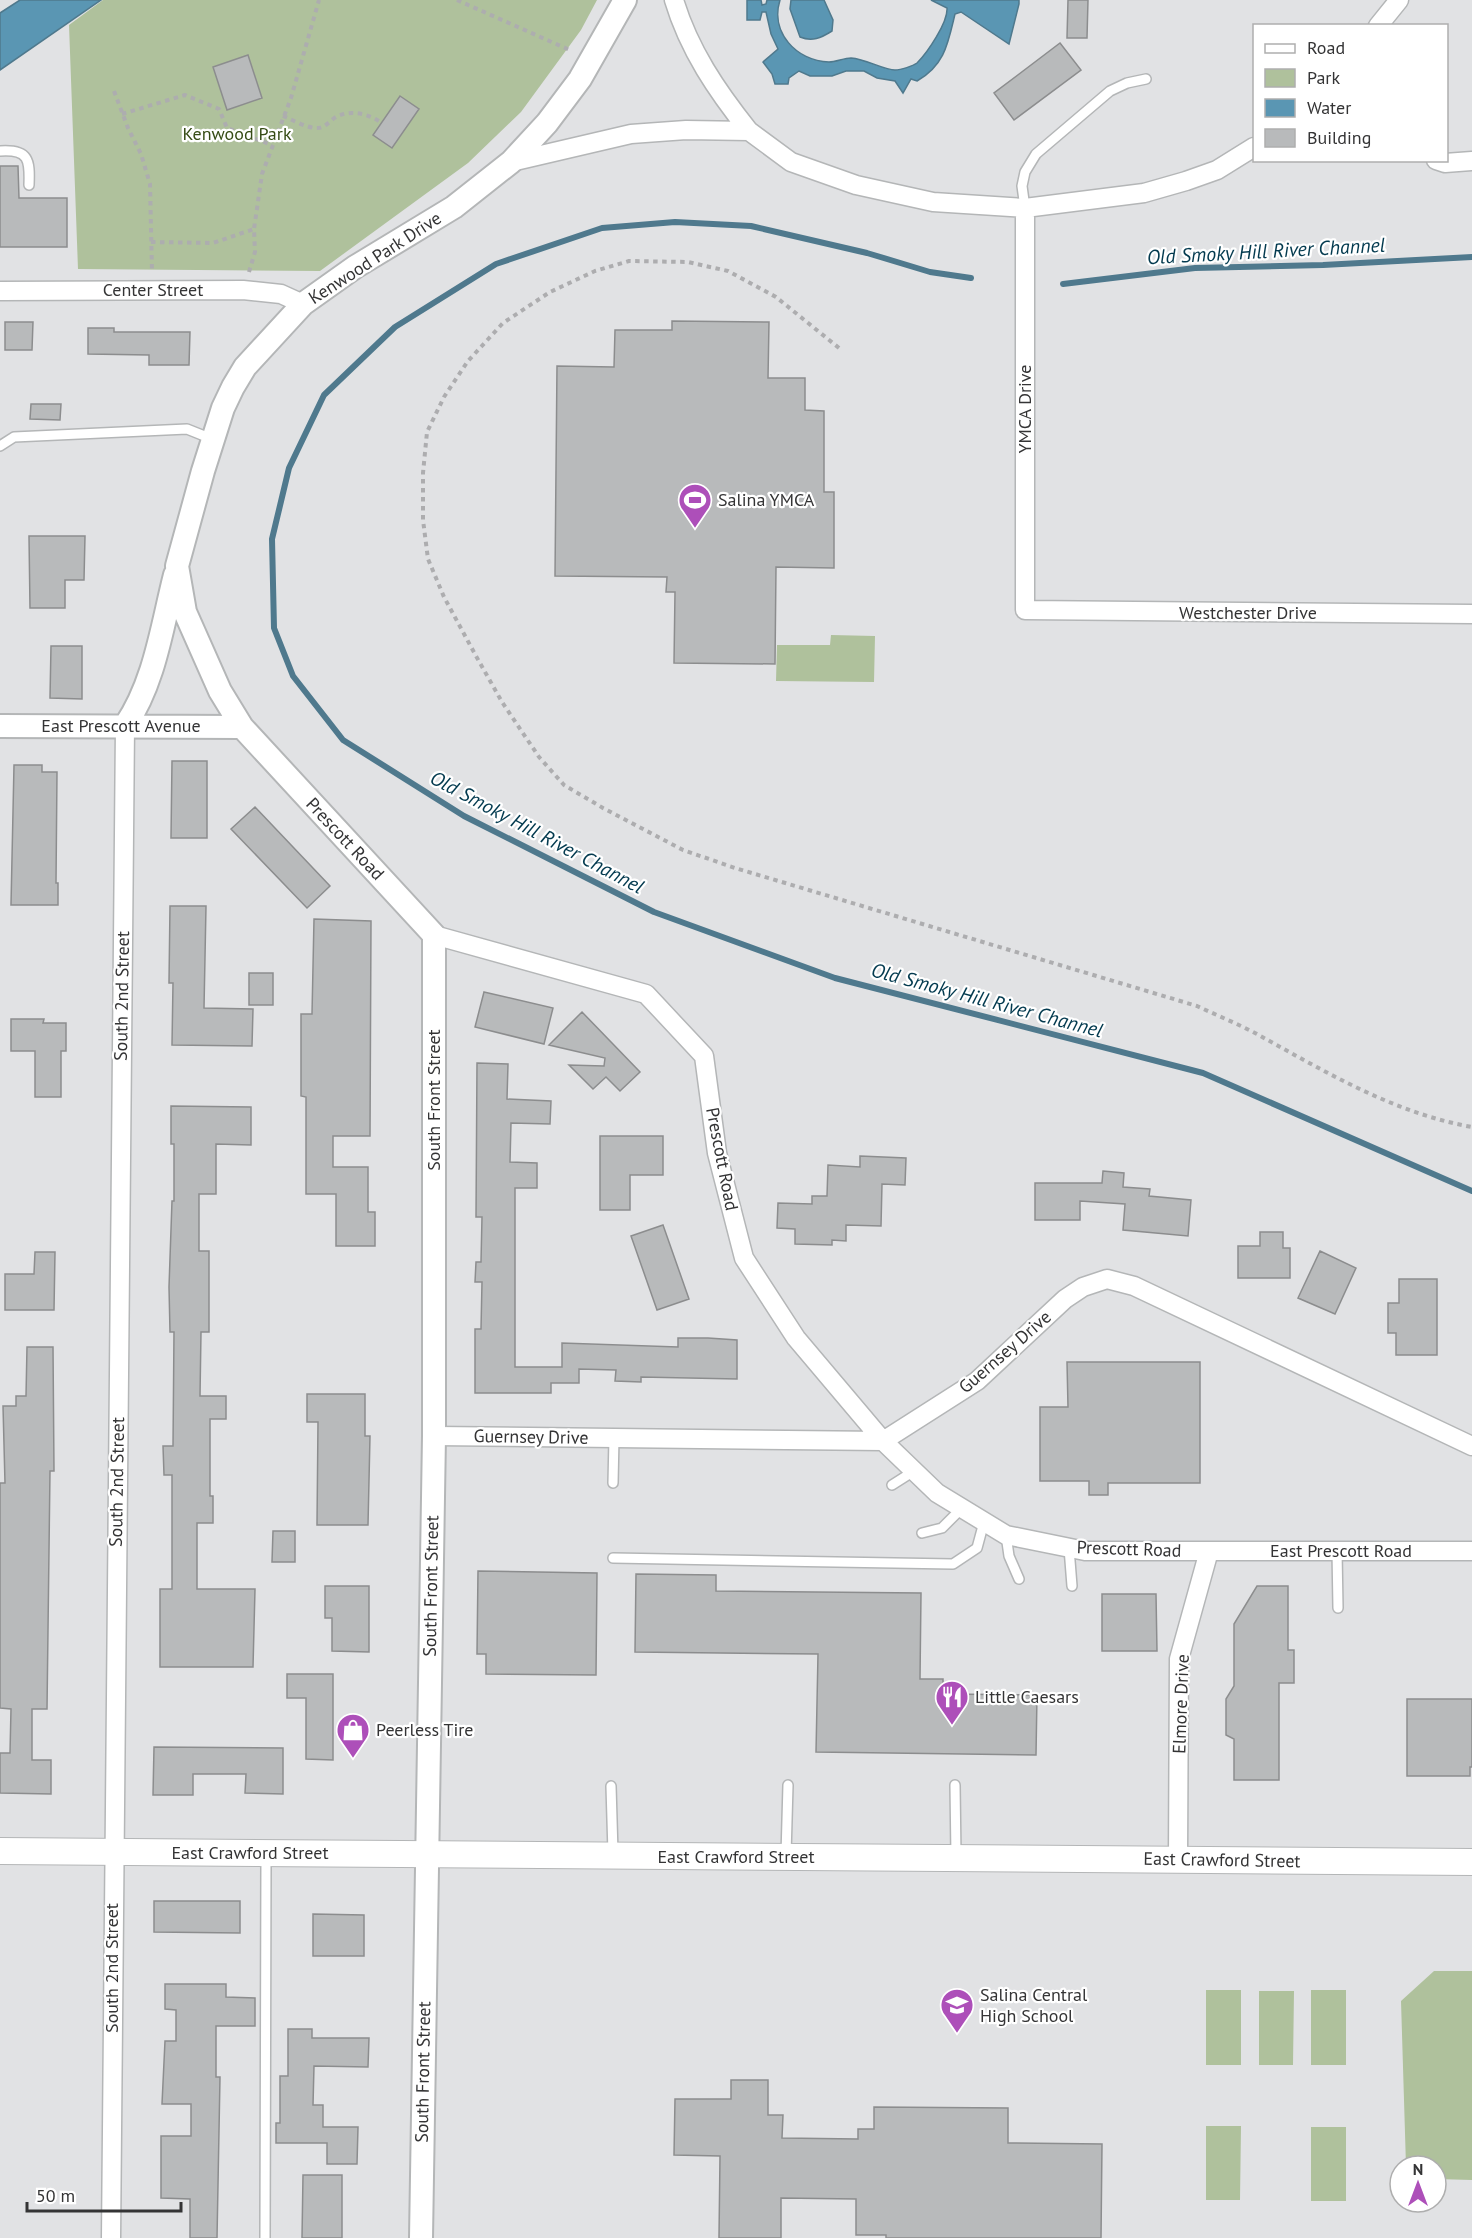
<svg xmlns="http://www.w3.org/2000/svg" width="1472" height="2238" font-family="'PT Sans',sans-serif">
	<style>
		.green { fill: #afc19c }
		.water { fill: #5a96b3; stroke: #4f798d; stroke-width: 1.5 }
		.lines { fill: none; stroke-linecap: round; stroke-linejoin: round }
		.stream { stroke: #4f798d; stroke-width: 6 }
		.building { fill: #b8babb; stroke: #8c8d8e; stroke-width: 1.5 }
		.service-casing { stroke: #b4b6b7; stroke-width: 12 }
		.minor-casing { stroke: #b4b6b7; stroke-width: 21 }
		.tertiary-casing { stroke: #b4b6b7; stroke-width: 26 }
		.secondary-casing { stroke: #b4b6b7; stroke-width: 28 }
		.path { stroke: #adadaf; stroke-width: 4; stroke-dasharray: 4.5 4.5; stroke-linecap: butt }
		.service { stroke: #fff; stroke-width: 9 }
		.minor { stroke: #fff; stroke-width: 18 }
		.tertiary { stroke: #fff; stroke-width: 22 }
		.secondary { stroke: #fff; stroke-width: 26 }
		.labels { text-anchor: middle; stroke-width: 4.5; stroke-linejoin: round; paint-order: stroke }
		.park-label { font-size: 18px; fill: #364c15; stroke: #fff }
		.street-label { font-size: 18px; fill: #343435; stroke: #fff }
		.poi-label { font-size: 18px; fill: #343435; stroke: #fff; text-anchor: start }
		.water-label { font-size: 20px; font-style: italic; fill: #033a4f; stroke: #fff }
	</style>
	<rect width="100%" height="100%" fill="#e1e2e4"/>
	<!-- green -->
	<path class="green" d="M103 0H597L581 30 521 112 468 163 320 271 78 269 69 25Z
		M831 635 875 636 874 682 776 681 777 645H830Z
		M1434 1971H1472V2180L1436 2179V2166H1406L1401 2001Z
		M1206 1990H1241V2065H1206Z
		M1311 1990H1346V2065H1311Z
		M1259 1991H1294L1293 2065H1259Z
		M1206 2126H1241L1240 2200H1206Z
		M1311 2127H1346V2201H1311Z"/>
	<!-- water -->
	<path class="water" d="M20 0H101L0 70V13Z
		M747 0H761L762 5 766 4 767 0H780C770 32 796 61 829 62 836 62 844 58 851 58 866 59 884 70 895 70 901 70 913 66 917 63 928 52 948 22 947 8L931 0H1019V4L1009 44 961 12 955 14C948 43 945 65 917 81L911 79 903 93 895 81 877 78 864 71H846L832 76H810L799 71 789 78 788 84H775L772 74 763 62 778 49 771 34 766 12H762L760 20H747Z
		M791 0H824L833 20 832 31C821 38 812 42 800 37L790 9Z"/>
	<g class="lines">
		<!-- stream -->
		<path class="stream" d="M971 278 930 272 867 253 751 226 675 222 602 228 496 264 395 327 324 395 289 468 272 539 274 628 293 676 343 740 464 816 654 912 835 978 1203 1073 1472 1191
			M1063 284 1195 268 1323 265 1472 257"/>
	</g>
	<!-- building -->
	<path class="building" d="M1068 0H1088L1087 38H1067Z
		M1060 43 1081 70 1014 120 994 93Z
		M248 55 262 98 227 110 213 67Z
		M400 96 419 109 392 148 373 135Z
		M0 166H18L19 198H67V247H0Z
		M672 321 769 322 768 378H805V410L824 411V492H834V568L776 567 775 664 674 663 675 592H666L667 577 555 576 557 366 614 367 615 330H672Z
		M5 322H33L32 350H5Z
		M88 328H114V332H190L189 365H149V355L88 354Z
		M31 404H61L60 420 30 419Z
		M29 536H85L84 580H65V608H30Z
		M51 646H82V699L50 698Z
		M172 761H207V838H171Z
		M14 765H42V772H57L56 883H58V905H11Z
		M255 807 330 886 307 908 231 829Z
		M170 906H206L204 1008 253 1009 252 1046 172 1045 173 983H169Z
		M314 919 371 921 370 1136H333V1167H368V1212H375V1246H336V1194H306V1097L301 1096V1014H312Z
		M249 973H273V1005H249Z
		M484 992 553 1008 544 1044 475 1027Z
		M582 1012 640 1072 620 1091 606 1077 593 1089 569 1065 604 1066 605 1058 549 1045Z
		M11 1019H44L43 1023H66V1051H61V1097H35V1051H11Z
		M477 1063 508 1064 507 1099 551 1101 550 1124 511 1123 510 1162 537 1163V1188H515V1367H562V1343L678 1347V1338H708L737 1340V1379L641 1377V1382L615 1381 616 1370 579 1369V1383H551V1393H475V1329H481L482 1282H475L476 1262H481L482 1217H476Z
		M171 1106 251 1107V1145L216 1144V1194H199V1251H209V1332H201L200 1396H226V1419H210V1496H213V1523H197V1589H255L253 1667H160V1589H172V1475H164L163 1446H173L174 1332H170L169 1287 172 1201H174V1144H171Z
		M600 1136H663V1175H630V1210H600Z
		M860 1156 906 1158 905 1185 882 1184 881 1226 846 1225V1241L832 1240V1245L795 1244V1229L777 1228 778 1203 812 1204V1196H827L828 1165 860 1167Z
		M1103 1171 1124 1173 1123 1187 1150 1189 1149 1196 1191 1200 1188 1236 1123 1230 1125 1204 1080 1201V1220H1035V1183H1102Z
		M663 1225 689 1299 657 1310 631 1236Z
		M1260 1232H1283V1248H1290V1278H1238V1246H1260Z
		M1320 1251 1356 1268 1335 1314 1298 1298Z
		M35 1252H55L54 1310H5V1274H34Z
		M1399 1279H1437V1355H1396V1333H1388V1303H1399Z
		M27 1347H53L54 1471H50L47 1709H32V1760H51V1794L0 1793V1753H10L11 1709 0 1708V1483H5L3 1406H16V1396H26Z
		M1067 1362H1200V1483H1108V1495H1089V1481H1040V1407H1068Z
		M307 1394H365V1436H370L368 1525H317L318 1422H307Z
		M273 1531H295V1562H272Z
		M478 1571 597 1573 596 1675 486 1674V1654H477Z
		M636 1574 716 1575V1591L921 1593 920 1679H943V1694L1037 1695 1036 1755 816 1752 818 1654 635 1652Z
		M325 1586H369V1652L332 1651V1618H325Z
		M1257 1586H1288V1650H1294V1683H1279V1780H1234V1739L1226 1735V1699L1234 1686V1624Z
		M1102 1594H1156L1157 1651H1102Z
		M287 1674H333V1760L306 1759V1698H287Z
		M1407 1699H1472V1767H1470V1776H1407Z
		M154 1747 283 1748V1794L245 1793 246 1774H193V1795H153Z
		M154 1901H240V1933L154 1932Z
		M313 1914 364 1915V1956H313Z
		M165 1984H226V1997L255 1998V2026H216V2077H220L217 2238H190V2199L161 2198V2136H191V2104H162L165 2041H176V2010L165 2009Z
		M288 2029H312V2038H369L368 2067 314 2066 313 2105H323V2127H358L357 2164H327V2143H276V2123H280V2076H288Z
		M731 2080H768V2115H783L782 2138 858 2139V2129H874V2107L1008 2108V2143L1102 2144 1101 2238H886V2235H856V2199L781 2198V2238H719L720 2156 674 2155 675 2099H731Z
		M303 2175H342V2238H302Z"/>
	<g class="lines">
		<!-- service casing -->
		<g class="service-casing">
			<path id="service" d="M0 151C29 149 30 160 29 185
				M1025 208 1022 186 1025 172 1036 154 1110 91 1127 83 1146 79
				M0 446 14 437 187 429 212 439
				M613 1483 614 1438
				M892 1485 914 1471
				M922 1533 942 1528 962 1508
				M1006 1535 1009 1556 1019 1579
				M1069 1548 1072 1586
				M1337 1551 1338 1608
				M613 1558 953 1564 977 1548 984 1522
				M955 1785 956 1856
				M611 1786 613 1853
				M786 1855 788 1785
				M265 2238 266 1856"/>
		</g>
		<!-- minor casing -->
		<g class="minor-casing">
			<path id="minor" d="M674 0C689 50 717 91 749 131
				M1378 26 1399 0
				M1436 160 1445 163 1472 161
				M511 162 631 134 686 130 749 131 791 162 856 185 933 202 1025 208 1144 193 1186 181 1217 170 1254 147
				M1025 208V610L1472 614
				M0 291 243 290 281 294 303 304
				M434 935 646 994 704 1056 717 1153 744 1258 796 1338 883 1441 937 1493 1006 1535 1085 1551H1472
				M434 1436 883 1441 977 1381 1065 1299 1083 1287 1107 1279 1134 1286 1472 1446
				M1178 1860 1179 1659 1209 1551
				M111 2238 125 726"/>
		</g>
		<!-- tertiary casing -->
		<g class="tertiary-casing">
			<path id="tertiary" d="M0 726 242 727
				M125 726C155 682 162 626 175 575
				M421 2238 434 1436V935L242 727 220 691 185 612 177 566 203 471 223 408 233 387 245 367 303 304 355 267 454 207 511 162 547 123 580 79 625 0"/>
		</g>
		<!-- secondary casing -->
		<g class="secondary-casing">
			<path id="secondary" d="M0 1851 1472 1862"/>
		</g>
		<!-- path -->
		<path class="path" d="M457 0 572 51
			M114 91 128 128 141 154 150 184 152 272
			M122 114 185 95 219 109 227 128 272 145
			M283 116C293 120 305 127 315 128 325 129 329 121 336 117 351 109 369 114 382 123
			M151 242 213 243 254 229
			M249 272 255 252 254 229 262 174 291 98 319 0
			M839 348 776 297 728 271 688 262 629 261 595 271 550 292 503 323 468 361 444 397 427 432 423 473V520L428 559 444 597 476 656 502 702 539 757 564 785 603 808 683 850 735 868 1197 1006C1216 1015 1236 1023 1255 1033 1324 1071 1393 1113 1472 1127"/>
		<!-- service -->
		<use href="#service" class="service"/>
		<!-- minor -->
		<use href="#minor" class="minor"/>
		<!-- tertiary -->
		<use href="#tertiary" class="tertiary"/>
		<!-- secondary -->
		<use href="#secondary" class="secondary"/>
	</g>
	<!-- icons -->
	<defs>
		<g id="stadium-pin" transform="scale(1.725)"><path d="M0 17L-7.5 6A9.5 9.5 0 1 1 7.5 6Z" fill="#ad4fb9" stroke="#fff"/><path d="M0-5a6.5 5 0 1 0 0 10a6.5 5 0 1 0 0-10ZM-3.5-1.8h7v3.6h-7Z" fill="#fff"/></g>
		<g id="restaurant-pin" transform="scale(1.725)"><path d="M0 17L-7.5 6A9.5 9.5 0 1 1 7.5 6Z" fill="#ad4fb9" stroke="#fff"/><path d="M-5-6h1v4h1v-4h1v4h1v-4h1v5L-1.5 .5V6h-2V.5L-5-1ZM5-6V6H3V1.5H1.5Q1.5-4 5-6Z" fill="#fff"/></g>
		<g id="shop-pin" transform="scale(1.725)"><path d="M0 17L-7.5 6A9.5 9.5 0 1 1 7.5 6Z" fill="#ad4fb9" stroke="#fff"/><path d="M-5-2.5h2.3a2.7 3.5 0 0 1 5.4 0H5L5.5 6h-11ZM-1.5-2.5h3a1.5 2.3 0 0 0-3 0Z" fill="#fff"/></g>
		<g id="school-pin" transform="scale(1.725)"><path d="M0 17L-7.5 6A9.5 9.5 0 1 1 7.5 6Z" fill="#ad4fb9" stroke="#fff"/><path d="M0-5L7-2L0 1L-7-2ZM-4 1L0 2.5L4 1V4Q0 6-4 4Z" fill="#fff"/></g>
	</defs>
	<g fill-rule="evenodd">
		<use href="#stadium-pin" x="695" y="500"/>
		<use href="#restaurant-pin" x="952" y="1697"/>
		<use href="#shop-pin" x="353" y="1730"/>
		<use href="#school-pin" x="957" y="2005"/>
	</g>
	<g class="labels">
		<!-- park labels -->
		<g class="park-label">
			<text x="237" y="140">Kenwood Park</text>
		</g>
		<!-- street labels -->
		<g class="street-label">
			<text transform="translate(375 258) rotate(-33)" y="6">Kenwood Park Drive</text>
			<text x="153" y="296">Center Street</text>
			<text transform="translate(1025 409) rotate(-90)" y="6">YMCA Drive</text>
			<text x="1248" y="619">Westchester Drive</text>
			<text x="121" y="732">East Prescott Avenue</text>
			<text transform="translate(345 839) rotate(47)" y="6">Prescott Road</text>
			<text transform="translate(122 996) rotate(-89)" y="6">South 2nd Street</text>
			<text transform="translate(434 1100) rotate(-90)" y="6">South Front Street</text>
			<text transform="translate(722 1159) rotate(79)" y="6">Prescott Road</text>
			<text transform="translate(1005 1352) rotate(-41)" y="6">Guernsey Drive</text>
			<text transform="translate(531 1437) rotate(1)" y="6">Guernsey Drive</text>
			<text transform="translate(117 1482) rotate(-89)" y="6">South 2nd Street</text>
			<text transform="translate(1129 1549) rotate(2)" y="6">Prescott Road</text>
			<text x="1341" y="1557">East Prescott Road</text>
			<text transform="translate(431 1586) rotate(-89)" y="6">South Front Street</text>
			<text transform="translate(1181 1704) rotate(-88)" y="6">Elmore Drive</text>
			<text x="250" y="1859">East Crawford Street</text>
			<text x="736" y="1863">East Crawford Street</text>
			<text transform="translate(1222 1860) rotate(1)" y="6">East Crawford Street</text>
			<text transform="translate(112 1968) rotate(-90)" y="6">South 2nd Street</text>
			<text transform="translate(423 2072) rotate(-89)" y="6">South Front Street</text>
		</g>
		<!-- poi labels -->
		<g class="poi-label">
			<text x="718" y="506">Salina YMCA</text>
			<text x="975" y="1703">Little Caesars</text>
			<text x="376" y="1736">Peerless Tire</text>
			<text x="980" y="2001">Salina Central<tspan x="980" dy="21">High School</tspan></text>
		</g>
		<!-- water labels -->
		<g class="water-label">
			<text transform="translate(1266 251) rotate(-3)" y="7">Old Smoky Hill River Channel</text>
			<text transform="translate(537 832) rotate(28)" y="7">Old Smoky Hill River Channel</text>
			<text transform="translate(987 1000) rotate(15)" y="7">Old Smoky Hill River Channel</text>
		</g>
	</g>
	<!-- legend -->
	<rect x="1253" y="24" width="195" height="138" fill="#ffffff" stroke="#aeaeae" stroke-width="1.5"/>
	<rect x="1265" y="44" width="30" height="9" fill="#ffffff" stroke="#aeaeae" stroke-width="1.5"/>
	<text x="1307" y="54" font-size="18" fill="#343435">Road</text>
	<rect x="1265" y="69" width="30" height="18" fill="#afc19c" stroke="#aeaeae" stroke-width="1.5"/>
	<text x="1307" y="84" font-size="18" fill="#343435">Park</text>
	<rect x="1265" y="99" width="30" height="18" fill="#5a96b3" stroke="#aeaeae" stroke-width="1.5"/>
	<text x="1307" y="114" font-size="18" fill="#343435">Water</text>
	<rect x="1265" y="129" width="30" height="18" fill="#b8babb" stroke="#aeaeae" stroke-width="1.5"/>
	<text x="1307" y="144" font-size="18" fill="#343435">Building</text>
	<!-- north arrow -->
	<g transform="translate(1418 2184)"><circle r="28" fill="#ffffff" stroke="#aeaeae" stroke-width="1.5"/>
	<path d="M0-4.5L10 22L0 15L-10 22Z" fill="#ad4fb9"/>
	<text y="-9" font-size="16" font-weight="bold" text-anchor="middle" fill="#343435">N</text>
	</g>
	<!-- scale -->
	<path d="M27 2202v9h154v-9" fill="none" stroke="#343435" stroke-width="3"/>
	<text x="36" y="2202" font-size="18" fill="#343435" stroke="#ffffff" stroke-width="4.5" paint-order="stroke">50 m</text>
</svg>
